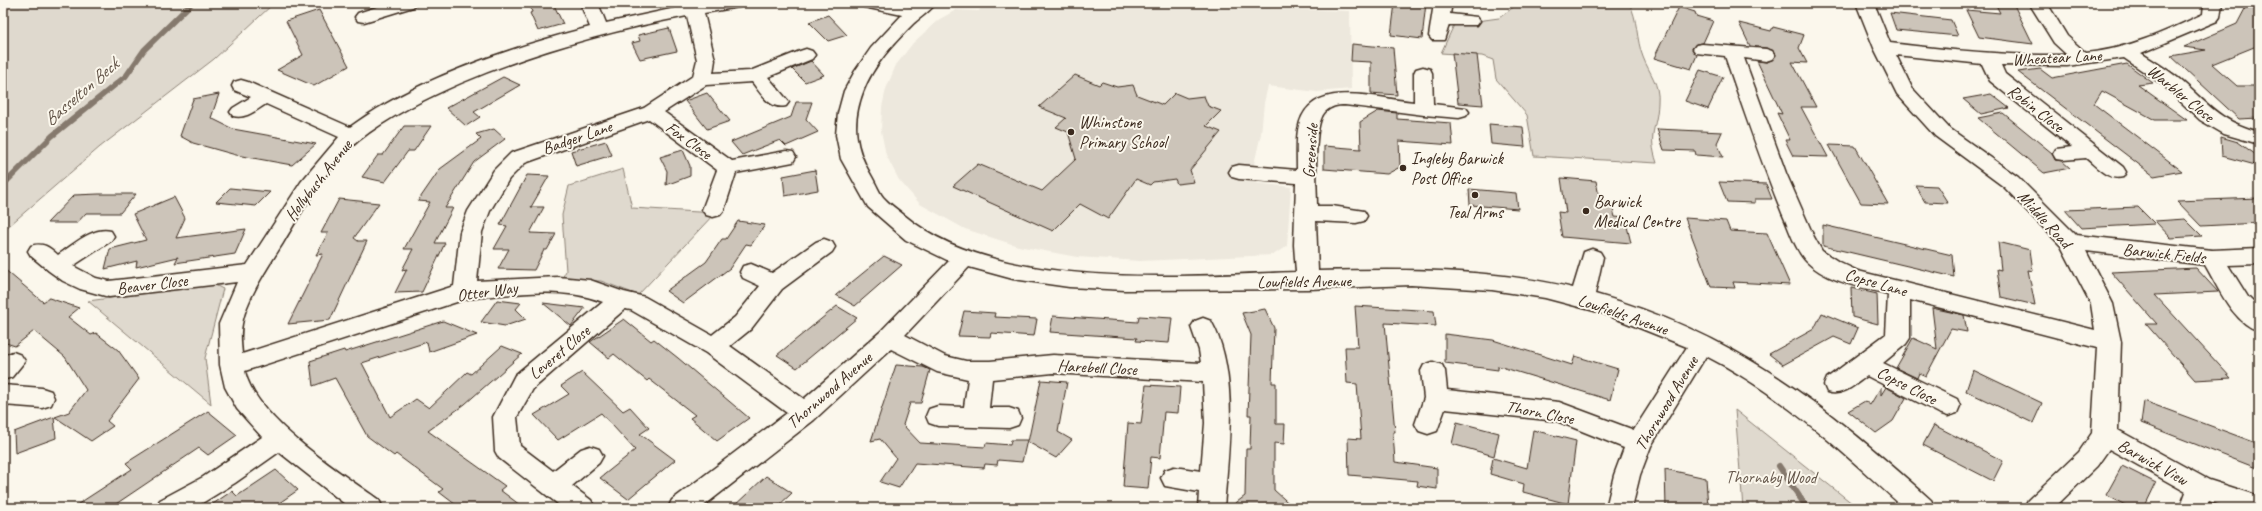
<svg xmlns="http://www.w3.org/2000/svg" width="2262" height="511" font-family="Caveat,sans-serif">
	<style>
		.built { fill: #ede8dd }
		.green { fill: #dfd9ce; stroke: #8d8276 }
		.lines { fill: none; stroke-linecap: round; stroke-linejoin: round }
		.stream-far1 { stroke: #85796d; stroke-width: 5.5 }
		.stream { stroke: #85796d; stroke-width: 6 }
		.building { fill: #ccc4b9; stroke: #3b2a1e }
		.minor-casing { stroke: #3b2a1e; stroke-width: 3 }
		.minor { fill: #fbf7ec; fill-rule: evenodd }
		.poi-dot { fill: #3b2a1e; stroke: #fbf7ec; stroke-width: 1.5 }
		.labels { text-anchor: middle; stroke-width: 4; stroke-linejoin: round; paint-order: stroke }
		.street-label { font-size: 17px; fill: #3b2a1e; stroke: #fbf7ec }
		.poi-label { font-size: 17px; fill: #3b2a1e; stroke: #fbf7ec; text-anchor: start }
		.park-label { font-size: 17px; fill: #64564a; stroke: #fbf7ec }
		.water-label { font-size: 18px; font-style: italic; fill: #605246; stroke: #fbf7ec }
	</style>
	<rect width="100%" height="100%" fill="#fbf7ec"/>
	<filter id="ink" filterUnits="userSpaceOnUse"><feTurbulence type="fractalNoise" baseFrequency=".025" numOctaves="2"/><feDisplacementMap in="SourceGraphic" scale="8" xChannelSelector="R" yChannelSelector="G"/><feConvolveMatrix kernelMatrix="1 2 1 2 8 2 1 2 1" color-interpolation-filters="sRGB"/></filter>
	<g filter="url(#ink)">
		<!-- built -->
		<path class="built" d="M982 3H1108L1350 11 1351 89 1317 92 1268 86 1264 103 1261 134 1252 173 1256 183 1291 187 1287 246 1273 255 1140 261 1077 257 1018 246 965 229 920 204 899 180 886 155 881 131 882 107 886 89 896 65 913 43 938 20 956 10 979 11Z"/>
		<!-- green -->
		<path class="green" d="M3 3H268L273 4 214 59 100 147 3 231Z
			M1519 3H1629C1638 19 1636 40 1643 57 1649 73 1660 84 1658 103 1657 130 1647 133 1657 163L1534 156 1527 115 1496 79 1493 60 1482 56 1441 53 1454 25H1476L1477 21 1499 18Z
			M623 169 632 208 715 213 638 295 601 281 561 280 566 271 562 215 569 186Z
			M213 284 223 289 205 358 211 404 88 301Z
			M1735 410 1858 508H1743Z"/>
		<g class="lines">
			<!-- stream-far1 -->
			<path class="stream-far1" d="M3 185 52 136 126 76 144 50 192 3"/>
			<!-- stream -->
			<path class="stream" d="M1779 466 1807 508"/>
		</g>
		<!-- building -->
		<path class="building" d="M529 3H553L563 24 538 31 530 13 532 12Z
			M1395 3H1426L1422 39 1391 35Z
			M1995 3H2013L2033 44 1979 37 1966 10 2000 13Z
			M2248 3H2259V45L2212 64 2237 86H2259V118L2239 119 2171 56 2206 50 2184 47 2237 24Z
			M1679 7 1695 12 1696 16 1713 21 1703 43 1696 44 1692 48 1697 55 1691 69 1654 58Z
			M319 10 349 66 314 86 277 70 303 55 286 21Z
			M1890 13 1951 20 1958 36 1896 30Z
			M828 15 847 35 828 41 809 22Z
			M1739 23 1771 31 1773 27 1804 35 1799 48 1807 63 1792 62 1816 107H1801L1828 157 1793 156 1785 140H1790L1777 113 1782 114 1757 61 1766 62 1772 60 1776 54 1772 50 1766 48 1750 46Z
			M669 28 677 51 640 59 632 43 640 41 638 35Z
			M1352 44 1393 48 1397 95 1371 93V62L1351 61Z
			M1452 53 1477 55 1483 105 1458 103Z
			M811 61 824 75 805 82 792 69Z
			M2127 64 2153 83 2138 85 2187 120H2155L2102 91 2094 104 2182 171 2154 176 2018 72 2040 69 2052 78Z
			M1700 70 1723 77 1708 109 1685 101Z
			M1075 75 1099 85 1102 82 1117 87 1133 85 1137 95 1163 105 1175 93 1187 98 1204 96 1208 106 1221 111 1206 126 1221 132 1190 170 1194 182 1177 184 1175 179 1153 182 1150 185 1136 179 1108 219 1080 204 1053 231 953 186 978 164 1042 191 1076 159 1068 132 1056 127 1066 118 1039 107Z
			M503 77 520 85 474 112 480 117 466 126 446 108Z
			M707 93 730 121 707 129 685 101Z
			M219 94 211 118 233 129 316 144 292 165 236 155 193 143 180 136 193 99Z
			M1991 94 2009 108 1981 114 1963 99Z
			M796 102H812L806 119 818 132 786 146 780 140 742 155 731 142 791 117Z
			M1378 111 1397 113V119L1451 123 1453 145 1399 141 1400 167 1387 174 1324 169V146L1361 149 1360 122Z
			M2003 113 2052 153 2055 160 2062 161 2070 168 2044 173 1978 118Z
			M1489 124 1523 127 1525 147 1491 144Z
			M404 126H431L414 151H408L385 182 362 177 378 155H383Z
			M494 129 505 139 474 162 445 208H453L435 243H445L422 292 395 293 407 269 402 270 413 249H404L430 202 418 201 440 169 481 139 476 134Z
			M1657 129 1722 132 1717 143 1723 157 1696 155 1695 151 1664 150Z
			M2221 137 2238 142 2259 157V166L2222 156Z
			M606 141 612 155 576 166 571 151Z
			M1829 145 1855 146 1888 204 1861 203Z
			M683 150 690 166V176L666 185 667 171 660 157Z
			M815 170 818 190 785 196 783 176Z
			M527 175 549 176 531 207H544L530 233 556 234 547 250H544L534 270 498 269 509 249H494L507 226 500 225Z
			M1561 178 1596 181 1600 201 1611 202 1615 217 1625 218 1631 243 1562 237 1558 212 1566 213Z
			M1719 182 1766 184 1772 199H1755V203L1727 202Z
			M1915 185 1937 186 1948 203 1925 202Z
			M230 188 270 192 256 206 216 202Z
			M1469 189 1516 193 1518 209 1470 205Z
			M99 194H136L120 213H86L77 223H47L74 195Z
			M174 197 185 218 176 238 246 229 235 254 175 263 178 257 136 267 137 261 105 269 110 249 146 240 133 214Z
			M2259 198V223L2201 226 2177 201Z
			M339 199 379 203 354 238 358 241H367L330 320 288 324 323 254 316 255 328 233H321Z
			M2138 207 2155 224 2081 228 2065 210Z
			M1685 218 1726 221 1730 231 1767 233 1790 285 1733 282 1735 288 1711 287Z
			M2185 219 2202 236 2171 238 2155 221Z
			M738 221 765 225 751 245 746 244 730 268 683 303 666 291 706 262 722 239H726Z
			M1823 225 1952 255 1954 277 1823 246Z
			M1998 242 2030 250 2033 271 2028 270 2035 305 2001 297 1997 269 2001 270Z
			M884 256 902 265 855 306 836 295Z
			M3 268 43 302 49 298 79 308 68 317 91 335 96 333 118 350 139 379 107 421 113 426 91 441 55 417 69 412 86 390 65 357 34 331 15 346 3 342Z
			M2196 268 2218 292 2155 295 2231 378 2195 380 2146 324H2157L2111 272Z
			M1851 288 1877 294 1878 324 1852 317Z
			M497 300 521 303 516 309 526 319 505 326 481 322Z
			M543 303 585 308 571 326Z
			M837 306 857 318 797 368 777 355Z
			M1355 306 1434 311 1436 326 1385 323 1395 432H1393L1395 462 1437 468V489L1417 486 1418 481 1349 475 1348 438 1361 439 1357 384 1347 383 1345 347H1358Z
			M1932 308 1964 315 1967 332 1951 329 1926 376 1919 373 1917 378 1896 368 1913 338 1937 349Z
			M1265 309 1274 328 1272 383H1276V424H1285L1284 444 1274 443V490L1294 508H1229L1245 496 1246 449H1250L1251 415H1248L1251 335 1242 313Z
			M964 311 995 313 994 317 1037 319 1034 336 991 333 990 337 958 336Z
			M1822 313 1858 328 1851 344 1834 337 1783 365 1769 354 1814 329Z
			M1053 316 1138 322 1139 316 1172 318 1169 343 1136 341 1137 338 1050 332Z
			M624 319 651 341 654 339 678 358 749 418 717 441 690 418 695 415 649 379 647 381 614 354 609 358 590 342Z
			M443 321 477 335 429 352 427 342 362 363 390 417 416 399 429 408 467 372 471 374 502 346 522 354 465 404 428 431 505 486 500 490 524 508H460L439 492 443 489 396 454 394 456 367 436 335 378 313 386 310 361 344 350 345 352Z
			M1445 334 1493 340 1572 365 1575 356 1618 369 1610 400 1498 366V370L1445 363Z
			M896 365 923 367 930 370 921 403H910L903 425 920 443 985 447 986 443 1010 445 1011 440H1027L1022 462 998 460 997 465 985 464 984 468 915 463 899 488 880 482 896 458 880 439 871 441Z
			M1973 370 2042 403 2033 423 1966 391Z
			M582 372 623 411 630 407 649 428 640 434 675 460 628 499 600 478 635 450 601 413 558 440 534 415 569 394 561 386Z
			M1041 380 1067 382 1058 432 1072 440 1056 458 1028 442Z
			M1146 385 1180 387 1178 413 1164 412 1160 458 1151 457 1148 489 1123 487 1128 423 1141 424Z
			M1881 387V395L1886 387 1906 398 1893 421 1876 433 1848 411 1865 401 1870 405Z
			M2144 401 2259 444V469L2141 423Z
			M208 411 237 435 208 455 199 448 110 508H72L132 469 126 463Z
			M54 417 56 438 15 453 14 432Z
			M1457 422 1499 433 1494 456 1452 444Z
			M1934 425 2003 461 1993 481 1923 445Z
			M1533 430 1576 441 1568 504 1523 492 1524 484 1490 474 1493 458 1527 468Z
			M2122 466 2156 483 2144 508H2131L2106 495Z
			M1665 469 1706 478 1708 508H1666Z
			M276 470 298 490 272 508H207L232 491 237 496Z
			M766 476 792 493 776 508H732Z"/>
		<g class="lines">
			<!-- minor casing -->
			<g class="minor-casing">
				<path id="minor" d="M389 3H416L413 7 364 22 358 21 355 17 358 13Z
					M580 3H598L606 23 694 4 742 3 739 7 704 13 715 60 713 73 750 71 800 51 806 49 812 51 815 55 812 59 768 77 789 102 786 106C769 110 761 93 752 82L706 85 664 112 732 161 786 151 793 152 796 157 793 162 736 173 724 210 720 215 713 217 706 215 702 210 717 170 649 119 525 163 509 179 490 211 482 232 477 281 558 277 590 280 624 292 645 297 712 335 735 317 760 286 743 278 740 272 743 266 751 264 772 273 816 242 824 239 832 242 835 247 832 252 782 289 751 329 730 346 804 399 880 332 949 261 906 240 868 207 841 159 836 135 838 113 844 91 855 71 871 48 902 15 864 7 861 3H894L912 7 917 3H936C930 11 921 17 914 23 894 43 873 65 863 92 851 124 855 149 872 177 876 184 879 192 883 197 889 204 897 209 904 215 995 292 1182 276 1296 272L1294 245 1296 183 1239 179 1232 177 1229 172 1232 167 1239 165 1297 170C1297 157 1296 142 1298 130 1307 75 1377 99 1414 102V73L1416 69 1423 67 1430 69 1432 73 1433 104 1466 108 1469 112 1466 116 1459 118 1424 115 1345 105C1337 105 1331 106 1325 112 1312 126 1317 186 1317 206H1332L1364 211 1367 216 1364 221 1356 223 1316 221 1318 271C1404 269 1489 268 1573 288L1584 252 1592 249 1600 252 1603 257 1595 294C1736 334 1824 404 1931 500L1935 508H1904C1843 452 1781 394 1706 356L1651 446 1640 475 1632 508H1606L1614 475 1624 448 1557 421 1445 409 1437 431 1428 434 1419 431 1415 424 1424 398 1421 371 1424 365 1433 362 1442 365 1445 371 1447 390 1559 402 1634 430 1687 347 1602 313 1545 298 1492 290 1411 285 1308 289 1125 290 1069 287 1013 279 969 267 905 335 945 356 966 361H990L1053 355 1201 363 1199 350 1191 327 1195 321 1203 318 1211 321C1240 372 1228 452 1224 508H1198L1199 492 1165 486 1161 478 1165 470 1174 467 1201 471 1205 423 1203 382 1053 373 992 379 989 408H1009L1018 411 1021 418 1018 425 1009 428 938 426 929 423 926 416 929 409 938 406 964 407 968 379 937 372 891 349 814 420 701 508H668L672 500 787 413 706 353 631 310 625 309 533 389 517 417 520 446 553 471 581 449 590 446 599 449 603 456 599 463 572 486 591 500 595 508H563L499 458 495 451 493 417 515 375 603 302C562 286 510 294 466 299L245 371C255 419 340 472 379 500L383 508H350L279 452 235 483 194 508H156L160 500 203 477 262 437 237 409 225 387 220 365 219 324 237 282 109 297 80 289 63 281 49 271 31 256 28 251 31 246C43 242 49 247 58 255 73 245 93 226 111 231L114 236 111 241 73 266 96 278 109 281 247 265 301 182 339 137 266 104C255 111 246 119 233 116L230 112 233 108 251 97 234 90 232 86 234 82 241 80 248 82 350 127C415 79 512 47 590 27ZM687 16 697 60 693 76 644 108 511 153 494 170 468 211 460 232 454 286 242 354C241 344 240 333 242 324 246 299 270 264 283 243 304 208 326 167 358 141 389 116 425 99 461 83 534 52 609 31 687 16Z
					M1434 3H1452L1450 14 1477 17 1480 21 1477 25H1449L1444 40H1432L1429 36Z
					M1856 3H1874L1890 43C1949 50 2007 56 2067 55L2054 43 2029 3H2047L2067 36 2086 53C2128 49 2165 32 2203 14L2204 3H2222L2220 17 2217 21 2141 53C2153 61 2167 69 2178 78 2209 104 2217 120 2259 132V144L2224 134 2200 120 2163 85 2124 58 2067 66 2001 65 2005 74 2123 167 2126 172 2123 177C2108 181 2097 167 2086 158L2063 160 2056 159 2053 154 2056 149 2072 147 1990 81 1982 64 1896 55 1912 88 1949 128 2018 177 2076 235 2212 250 2259 248V264L2228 265 2248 297 2259 308V331C2233 323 2218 287 2205 265L2086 251 2113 304 2121 342 2118 430 2209 480 2259 496V508H2229L2209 501 2206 508H2180L2186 492 2109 449 2097 466 2054 508H2024L2028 500 2079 452 2092 433 2097 348 1910 300V338L1906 344 1883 363 1957 399 1960 406 1957 413 1948 416 1939 413 1867 376C1854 385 1843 397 1827 392L1824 385 1827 378 1886 334 1888 294C1861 287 1827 282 1807 262 1795 250 1789 228 1782 213 1761 161 1743 109 1725 56L1696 53 1693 49 1696 45 1702 44 1766 49 1772 51 1775 55 1772 59 1766 61 1744 58 1786 173 1814 237 1822 251 1839 262 1858 271 2095 330 2091 304 2061 246 2004 187 1935 136 1897 94 1874 48Z
					M13 352 21 355 25 361 12 377 3 380V356Z
					M3 385 42 388 51 391 54 398 51 405 42 408 3 405Z"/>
			</g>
			<!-- minor -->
			<use href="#minor" class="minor"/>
		</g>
	</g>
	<!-- markers -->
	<g class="poi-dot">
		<circle cx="1071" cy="132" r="4"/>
		<circle cx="1403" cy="168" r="4"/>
		<circle cx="1475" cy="195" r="4"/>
		<circle cx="1586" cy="211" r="4"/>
	</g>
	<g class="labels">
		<!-- street labels -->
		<g class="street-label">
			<text transform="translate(2057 57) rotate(-3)" y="6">Wheatear Lane</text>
			<text transform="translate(2181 93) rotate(39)" y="6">Warbler Close</text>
			<text transform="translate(2036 108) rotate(38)" y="6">Robin Close</text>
			<text transform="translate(577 137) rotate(-19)" y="6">Badger Lane</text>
			<text transform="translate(689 140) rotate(36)" y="6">Fox Close</text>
			<text transform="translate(1310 151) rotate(-86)" y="6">Greenside</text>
			<text transform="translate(318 180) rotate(-52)" y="6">Hollybush Avenue</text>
			<text transform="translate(2045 219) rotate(48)" y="6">Middle Road</text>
			<text transform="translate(2164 253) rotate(6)" y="6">Barwick Fields</text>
			<text transform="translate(1304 281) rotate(-1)" y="6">Lowfields Avenue</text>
			<text transform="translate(1876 282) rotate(16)" y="6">Copse Lane</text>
			<text transform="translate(152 284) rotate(-7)" y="6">Beaver Close</text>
			<text transform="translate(487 291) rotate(-8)" y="6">Otter Way</text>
			<text transform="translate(1623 314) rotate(19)" y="6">Lowfields Avenue</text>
			<text transform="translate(559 352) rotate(-40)" y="6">Leveret Close</text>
			<text transform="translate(1097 367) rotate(3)" y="6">Harebell Close</text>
			<text transform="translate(1907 385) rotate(27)" y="6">Copse Close</text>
			<text transform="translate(829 390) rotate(-41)" y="6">Thornwood Avenue</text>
			<text transform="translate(1666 403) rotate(-59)" y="6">Thornwood Avenue</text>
			<text transform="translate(1540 412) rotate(11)" y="6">Thorn Close</text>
			<text transform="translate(2153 462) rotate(29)" y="6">Barwick View</text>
		</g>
		<!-- poi labels -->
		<g class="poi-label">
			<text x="1079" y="128">Whinstone<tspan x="1079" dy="20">Primary School</tspan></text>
			<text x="1411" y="164">Ingleby Barwick<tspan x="1411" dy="20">Post Office</tspan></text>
			<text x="1594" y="207">Barwick<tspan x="1594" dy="20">Medical Centre</tspan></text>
			<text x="1475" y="218" text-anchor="middle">Teal Arms</text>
		</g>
		<!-- park labels -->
		<g class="park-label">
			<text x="1771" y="483">Thornaby Wood</text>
		</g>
		<!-- water labels -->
		<g class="water-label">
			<text transform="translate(81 92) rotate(-41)" y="6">Basselton Beck</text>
		</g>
	</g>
	<!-- margin -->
	<rect width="2262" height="511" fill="none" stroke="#fbf7ec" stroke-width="16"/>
	<rect x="8" y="8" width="2246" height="495" fill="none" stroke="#3b2a1e" stroke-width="1.5" filter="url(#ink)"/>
</svg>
